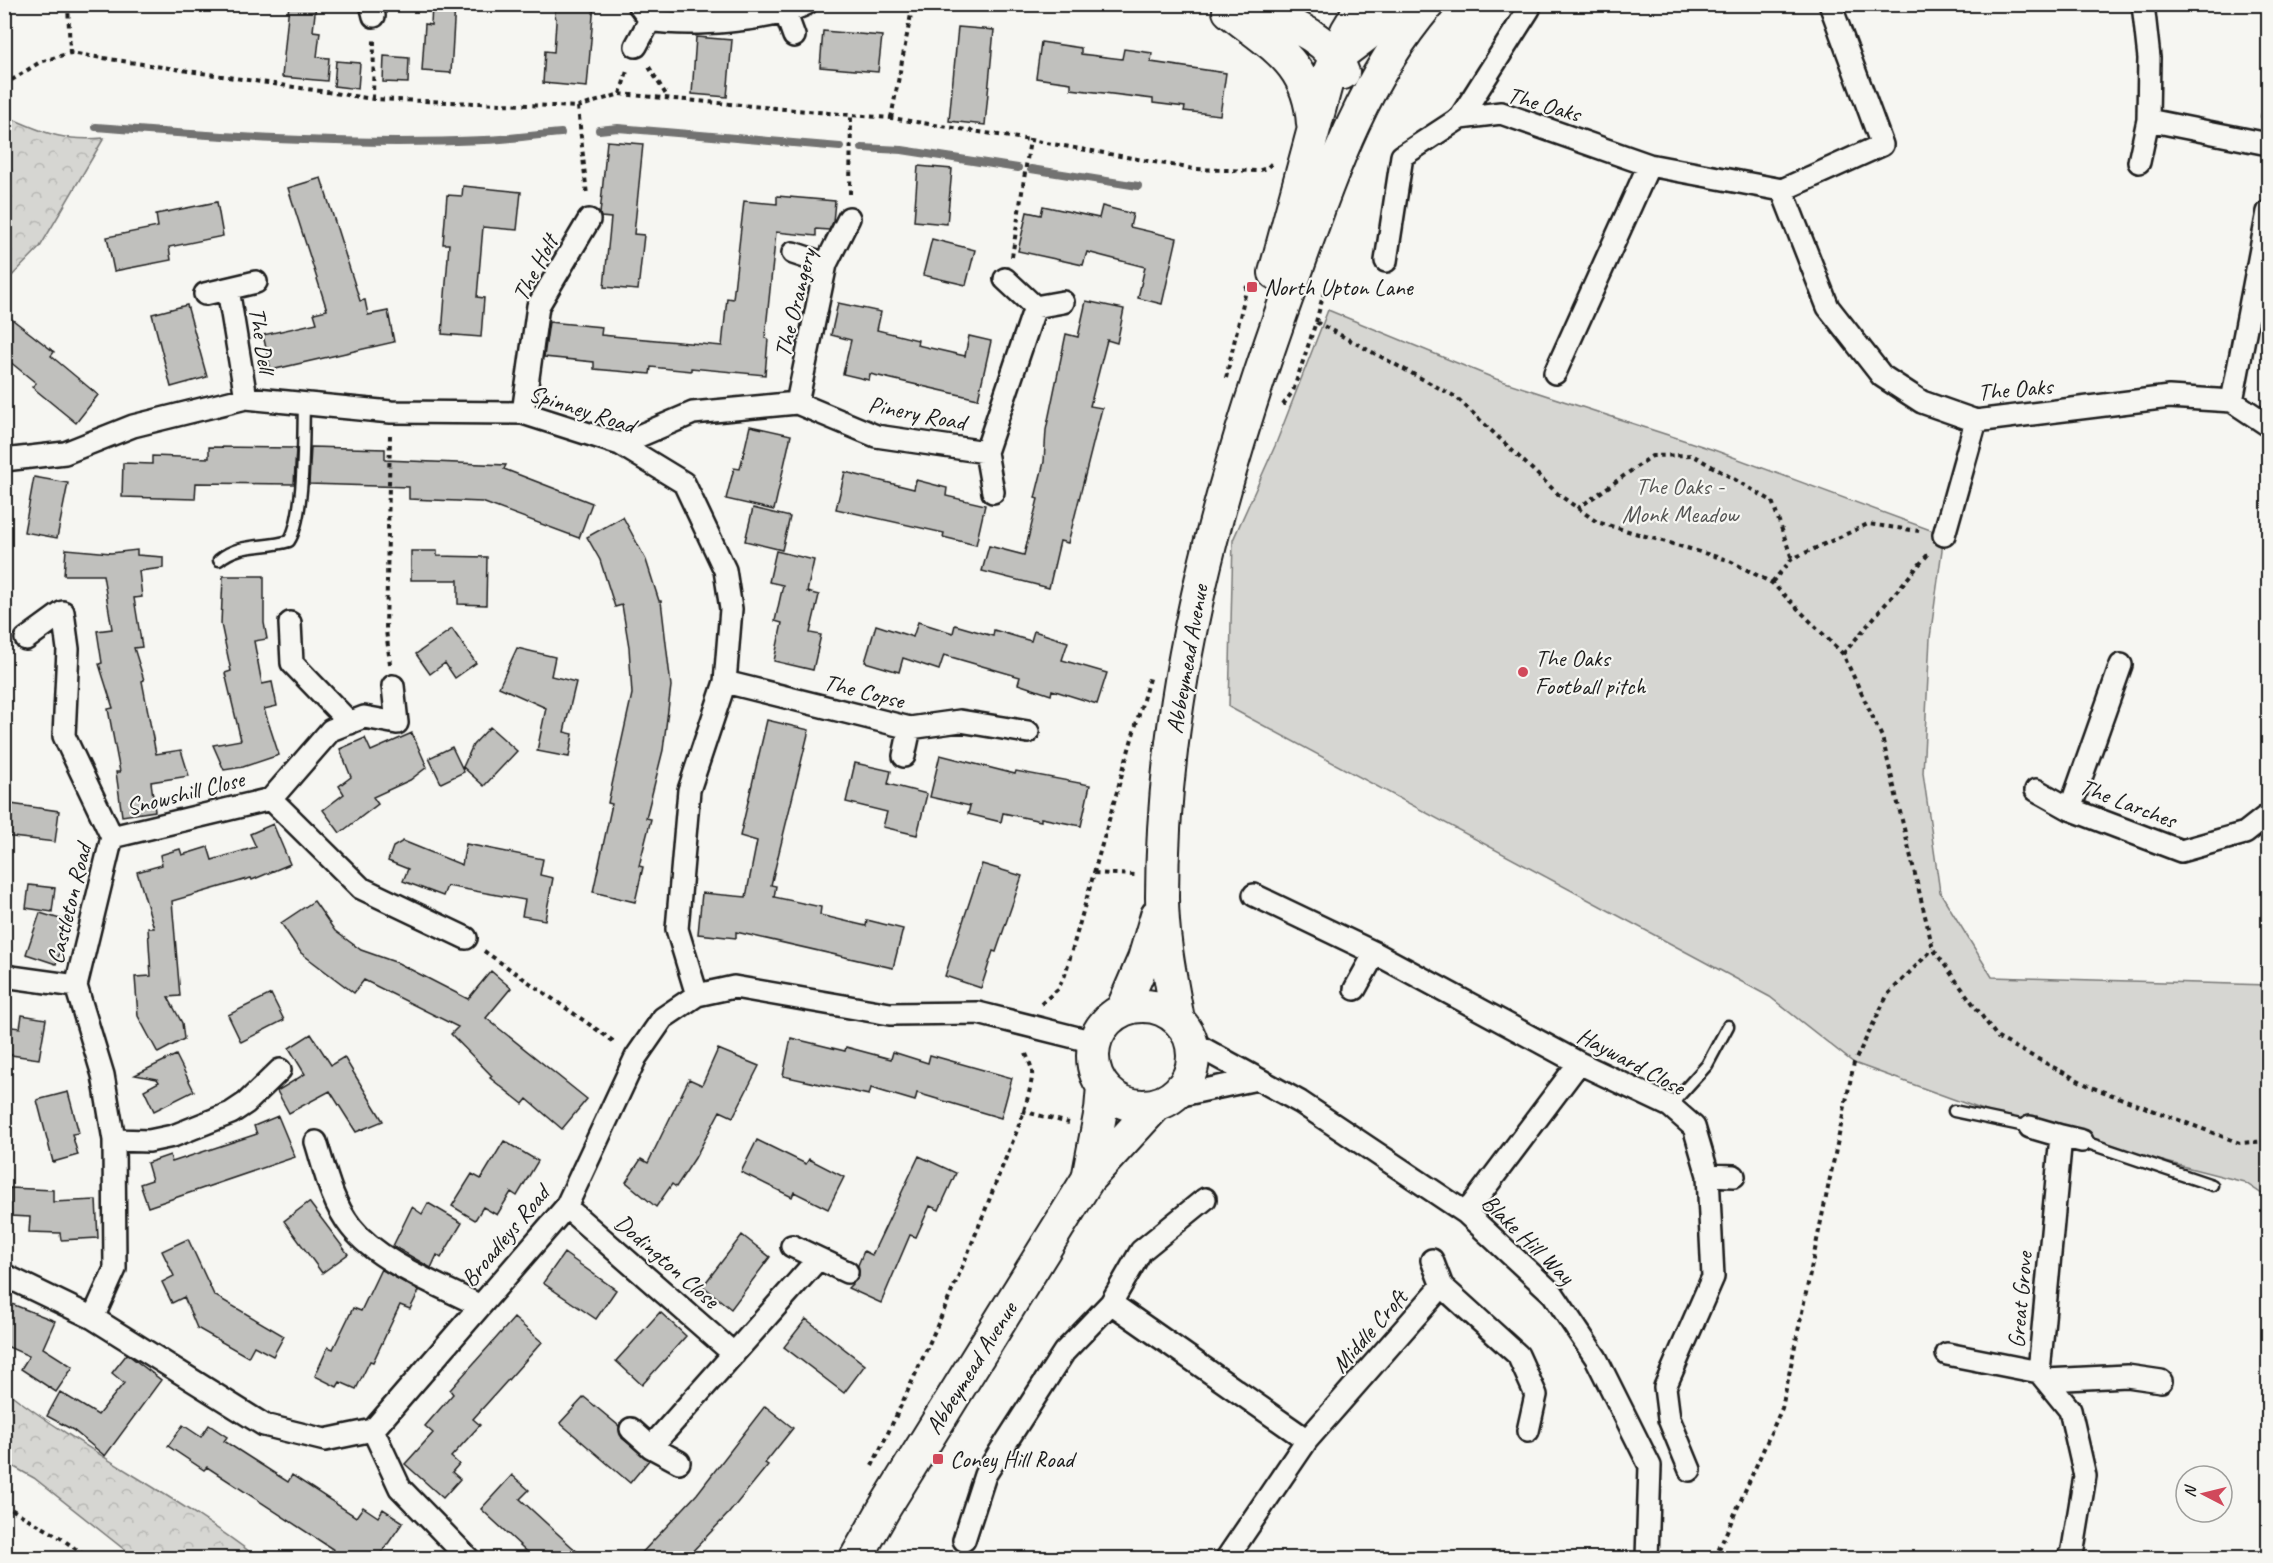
<svg xmlns="http://www.w3.org/2000/svg" width="2273" height="1563" font-family="Caveat,sans-serif">
	<style>
		.forest { fill: url(#forest-crowns); stroke: #797977; stroke-width: 1.5 }
		.park { fill: #d6d6d2; stroke: #797977; stroke-width: 1.5 }
		.lines { fill: none; stroke-linecap: round; stroke-linejoin: round }
		.stream { stroke: #727271; stroke-width: 8 }
		.building { fill: #c0c0bd; stroke: #1c1c1c; stroke-width: 1.5 }
		.lane-casing { stroke: #1c1c1c; stroke-width: 15 }
		.street-casing { stroke: #1c1c1c; stroke-width: 26 }
		.secondary-casing { stroke: #1c1c1c; stroke-width: 36 }
		.path { stroke: #1c1c1c; stroke-width: 4; stroke-dasharray: 4.5 4.5; stroke-linecap: butt }
		.lane { stroke: #f6f6f2; stroke-width: 10 }
		.street { stroke: #f6f6f2; stroke-width: 21 }
		.secondary { stroke: #f6f6f2; stroke-width: 32 }
		.poi-dot { fill: #d1495b; stroke: #f6f6f2; stroke-width: 2 }
		.labels { text-anchor: middle; stroke-width: 4.5; stroke-linejoin: round; paint-order: stroke }
		.street-label { font-size: 24px; fill: #1c1c1c; stroke: #f6f6f2 }
		.poi-label { font-size: 24px; fill: #1c1c1c; stroke: #f6f6f2; text-anchor: start }
		.park-label { font-size: 24px; fill: #545453; stroke: #f6f6f2 }
	</style>
	<defs>
		<pattern id="forest-crowns" width="20" height="18" patternUnits="userSpaceOnUse" patternTransform="scale(1.5)"><rect width="20" height="18" fill="#d6d6d2"/><path d="M2 6a3 3 0 1 1 6 0M12 15a3 3 0 1 1 6 0" fill="none" stroke="#b7b7b4"/></pattern>
	</defs>
	<rect width="100%" height="100%" fill="#f6f6f2"/>
	<filter id="ink" filterUnits="userSpaceOnUse"><feTurbulence type="fractalNoise" baseFrequency=".0167" numOctaves="2"/><feDisplacementMap in="SourceGraphic" scale="12" xChannelSelector="R" yChannelSelector="G"/><feConvolveMatrix kernelMatrix="1 2 1 2 8 2 1 2 1" color-interpolation-filters="sRGB"/></filter>
	<g filter="url(#ink)">
		<!-- forest -->
		<path class="forest" d="M15 120C49 135 66 141 104 138L40 247 7 281 4 278V134Z
			M5 1390C85 1452 178 1496 258 1558H135L34 1478 5 1462Z"/>
		<!-- park -->
		<path class="park" d="M1328 310 1496 379 1714 450 1944 535 1930 638 1923 773 1940 892 1992 977 2268 985V1198L2244 1182 2030 1127 1854 1063 1770 997 1229 707 1233 540 1275 446Z"/>
		<g class="lines">
			<!-- stream -->
			<path class="stream" d="M96 127C224 137 355 146 484 140 510 139 535 135 561 133
				M599 130 618 128 840 147
				M862 148 902 150 1018 168
				M1031 169 1138 186"/>
		</g>
		<!-- building -->
		<path class="building" d="M289 4H316L313 31 320 32 317 57 329 58 327 81 282 77Z
			M432 4H455L451 73 422 71 425 24 431 25Z
			M554 4H594L587 87 543 83 545 51 554 52 556 22Z
			M958 27 994 30 985 125 949 121Z
			M823 31 882 36 878 72 820 67Z
			M696 37 732 40 727 97 692 94Z
			M1041 42 1081 48V54L1122 59 1124 49 1152 53 1151 62 1226 73 1220 115 1184 111 1185 107 1153 103V99L1071 89V83L1036 78Z
			M384 56 409 58 408 83 383 82Z
			M336 61 360 63 358 89 334 86Z
			M607 141 643 144 634 234 644 235 638 290 604 287 611 218 601 217 600 214Z
			M918 166 952 169 947 224 914 221Z
			M321 178 360 301 365 300 368 315 388 311 394 342 271 370 263 335 317 323 314 313 327 310 288 188Z
			M463 186 521 192 517 230 483 227 477 297 484 298 481 337 442 334 449 244H443L447 195 462 196Z
			M777 196 835 201 833 222 829 230 816 229V236L776 232 765 338 768 339 765 375 691 368V371L651 367 650 374 594 369V362L544 357 549 322 602 327 601 335 722 346 727 298 733 299 744 201 777 204Z
			M217 202 223 236 169 247 171 260 114 271 107 237 158 227 156 214Z
			M1043 206 1099 218 1102 206 1133 214 1130 227 1177 238 1162 304 1138 298 1145 267 1087 252 1083 265 1018 251 1027 212 1041 215Z
			M932 239 975 250 966 285 923 275Z
			M1086 301 1124 309 1117 343 1107 340 1090 406 1102 408 1068 543 1060 541 1049 588 982 571 989 546 1024 555 1038 499 1035 498 1044 462 1046 430 1066 334 1078 337Z
			M838 303 881 312 877 330 918 340 917 345 965 356 969 336 991 341 978 399 870 374 869 380 843 374 851 340 831 335Z
			M187 305 207 377 171 387 152 314Z
			M4 313 54 352 51 356 98 395 76 423 32 387 36 383 4 357Z
			M750 426 791 435 774 510 726 499 734 468 740 469Z
			M209 447 296 448 294 484 196 483 195 499 122 497 123 463 152 464V456L209 458Z
			M311 447 385 449V460L506 465 504 469 592 503 579 538 482 502 409 499V487L309 484Z
			M845 472 914 489 916 480 947 488 946 496 985 505 976 545 943 537 944 533 836 509Z
			M34 477 68 483 57 538 24 532Z
			M753 508 790 517 782 550 745 541Z
			M623 517 646 560 659 601H661L671 686 663 750 646 818 651 819 639 866 643 867 635 902 593 892 612 804 608 803 632 694 629 647 622 605 615 607 600 560 587 537Z
			M66 549 111 553 137 550V555L163 557V568L139 571 142 597 134 598 142 647 134 648 144 680 142 681 156 754 181 750 189 776 151 782 155 811 122 816 116 772H120L108 709 113 708 99 664 102 663 97 631 112 629 103 575H64Z
			M411 551H437V556L487 557 486 605 458 604V580H411Z
			M776 551 814 560 807 592 819 595 810 633 821 635 813 670 774 661 782 623 775 621 783 585 769 582Z
			M223 576H264V623L267 639 254 641 262 684 272 682 277 706 264 709 279 755 243 767 224 770 213 745 241 740 225 673 231 671 221 624Z
			M918 622 953 633 955 625 993 636 994 630 1031 641 1034 631 1068 642 1062 660 1107 673 1097 704 1052 690 1051 695 1018 684 1020 677 944 655 939 670 903 658 899 672 865 662 876 625 913 637Z
			M452 629 476 663 455 678 445 663 430 674 416 654Z
			M517 648 555 657 551 676 576 682 564 732 573 734 569 757 537 751 546 708 499 687Z
			M767 720 809 730 771 885 776 886 774 897 821 907 820 915 866 926 867 920 903 929 893 968 736 932V938L698 934 702 893 746 897 757 841 740 836Z
			M490 727 517 751 484 786 463 767 473 745Z
			M412 733 427 767 410 780 373 797 378 804 340 833 323 810 344 794 339 786 351 777 340 749 365 738 371 751Z
			M452 747 464 772 441 783 429 758Z
			M940 755 1015 774 1016 771 1090 785 1081 826 1041 818V821L1003 813 1001 822 968 814 970 806 930 797Z
			M855 763 891 771 888 784 927 794 917 835 883 827 887 812 846 802Z
			M4 803 59 811 55 842 4 836Z
			M273 824 290 864 252 880 251 878 172 901 180 996 168 997 182 1023 184 1039 158 1053 138 1016 135 977 151 976 148 928H154L137 872 162 865 160 855 180 849 182 855 208 847 212 860 256 847 250 834Z
			M403 841 462 865 466 844 543 859 540 875 553 878 545 920 522 916 525 900 447 886 443 896 403 881 408 869 388 861 393 847Z
			M982 864 1022 876 996 952 993 951 981 988 945 976Z
			M29 885 55 888 52 912 26 908Z
			M314 901 335 931 361 950 398 963 468 999 491 971 511 988 486 1018 587 1099 562 1129 527 1099 523 1104 490 1078 492 1076 451 1034 458 1027 364 980 354 993 301 953 281 923Z
			M40 913 70 922 56 964 26 954Z
			M271 994 284 1020 241 1042 228 1015Z
			M22 1015 46 1019 39 1059 4 1054V1026L20 1028Z
			M311 1034 331 1065 344 1057 383 1121 356 1132 330 1091 289 1113 277 1091 305 1074 289 1048Z
			M791 1038 845 1051 846 1047 891 1059 893 1052 928 1063 930 1055 1012 1078 1001 1118 917 1093 915 1101 871 1088 869 1095 783 1076Z
			M718 1049 759 1066 733 1117 720 1111 695 1158 676 1187 672 1184 656 1207 626 1182 641 1159 648 1163 689 1079 702 1085Z
			M176 1055 194 1091 154 1111 144 1090 159 1082 157 1079 135 1075Z
			M68 1092 79 1133 72 1134 78 1155 53 1162 37 1100Z
			M278 1116 295 1157 148 1207 140 1184 152 1180 147 1163 170 1155 172 1162 257 1134 254 1126Z
			M757 1140 806 1164 809 1159 844 1177 828 1209 794 1192 792 1197 741 1172Z
			M504 1141 538 1161 517 1196 511 1192 497 1215 483 1207 475 1220 452 1206 472 1174 481 1179Z
			M919 1156 956 1173 939 1210 930 1206 916 1237 910 1235 881 1303 848 1288 859 1277 858 1265 864 1251 872 1255Z
			M10 1188 53 1190V1202L96 1200 98 1238 61 1240 60 1233 29 1232 30 1217 10 1216Z
			M309 1202 348 1254 322 1273 284 1221Z
			M428 1203 462 1223 441 1258 437 1255 431 1268 393 1246 412 1207 422 1214Z
			M742 1235 770 1257 731 1309 703 1286Z
			M188 1239 214 1295 284 1336 273 1356 254 1346 248 1357 197 1328 184 1297 172 1303 162 1282 174 1276 162 1251Z
			M564 1253 616 1290 596 1319 543 1283Z
			M381 1269 419 1291 410 1309 400 1305 373 1362 370 1361 356 1389 340 1382 337 1387 315 1376 328 1347 333 1349 353 1308 361 1311Z
			M4 1301 55 1321 43 1348 73 1367 56 1392 21 1369 29 1356 4 1345Z
			M660 1312 686 1336 642 1385 616 1361Z
			M514 1318 542 1342 473 1419 480 1425 451 1457 459 1464 452 1472 460 1479 443 1498 405 1464 433 1433 425 1426 453 1394 450 1390Z
			M806 1319 865 1365 844 1393 784 1347Z
			M127 1354 161 1380 105 1456 73 1430 47 1416 60 1392 98 1415 124 1383 112 1373Z
			M584 1397 619 1426 622 1438 649 1460 630 1483 560 1423Z
			M765 1406 793 1428 765 1463 768 1465 729 1513 686 1558H637L697 1494Z
			M183 1425 201 1437 209 1425 227 1437 224 1441 288 1482 292 1475 356 1517 363 1507 378 1517 383 1509 403 1522 378 1558H328L334 1550 207 1467 204 1470 168 1446Z
			M512 1475 529 1490 520 1499 584 1558H534L481 1509Z"/>
		<g class="lines">
			<!-- lane casing -->
			<g class="lane-casing">
				<path id="lane" d="M219 560C240 542 264 549 289 541 305 517 303 436 304 404
					M1670 1106 1707 1065 1728 1026
					M1954 1111 2030 1127
					M2082 1141 2212 1185"/>
			</g>
			<!-- street casing -->
			<g class="street-casing">
				<path id="street" d="M371 4 374 16
					M638 4 650 20C688 27 771 21 806 4
					M2143 4 2149 58 2148 120 2268 144
					M786 14 794 36
					M636 46 650 20
					M1460 118 1529 9
					M2139 162 2148 120
					M1782 190 1882 145 1830 4
					M793 253 826 264
					M1386 261 1402 156 1460 118 1501 113 1649 165 1782 190 1828 307 1882 376 1922 402 1976 421 2169 397 2232 401 2268 212
					M228 289 246 398
					M205 294 256 282
					M1035 307 1063 302
					M1555 373 1649 165
					M2232 401 2268 425
					M797 403 826 264 849 218
					M523 413 538 306 589 220
					M620 444 693 413 797 403 876 436 986 452 1035 307 1005 279
					M986 452 993 492
					M4 460 65 453 133 426 246 398 391 412 523 413 620 444 684 483 725 570 731 609 725 682 689 790 677 929 697 995
					M1944 535 1976 421
					M290 623 292 663 350 723
					M26 639 63 612 68 649 64 736 112 837 76 986 103 1075 114 1140 115 1269 93 1318
					M725 682 910 728 960 721 1028 732
					M904 756 910 728
					M2036 790 2070 809 2181 851 2245 833 2268 815
					M271 799 361 888 466 938
					M2070 809 2121 665
					M112 837 271 799 331 730 364 717 397 723 393 686
					M1254 895 1375 953 1579 1063 1670 1106 1694 1127 1708 1175 1713 1277 1665 1387 1669 1419 1690 1470
					M4 976 76 986
					M1355 989 1375 953
					M1191 1042 1300 1102 1466 1213 1553 1294 1596 1358 1650 1466 1647 1558
					M1172 1097 1257 1079
					M2030 1127 2061 1136 2039 1372 2070 1410 2085 1476 2072 1555 2068 1558
					M2061 1136 2082 1141
					M114 1140 149 1141 173 1136 231 1113 246 1103 280 1070
					M316 1142C325 1171 332 1203 351 1227 379 1263 440 1285 480 1306
					M1708 1175 1734 1176
					M566 1207 734 1354
					M1466 1213 1579 1063
					M792 1246 847 1272
					M1432 1260 1442 1286
					M4 1275 93 1318 264 1425 325 1440 373 1430 566 1207 636 1057 663 1018 697 995 734 987 890 1014 978 1013 1094 1042
					M1111 1303 1307 1440
					M1947 1354 2039 1372
					M2046 1380 2127 1376 2161 1381
					M631 1429 651 1447 679 1462
					M373 1430 400 1488 468 1558
					M651 1447 818 1259
					M964 1540 985 1475 1064 1352 1111 1303 1141 1251 1205 1199
					M1227 1558 1307 1440 1442 1286 1518 1355 1536 1395 1528 1431"/>
			</g>
			<!-- secondary casing -->
			<g class="secondary-casing">
				<path id="secondary" d="M1243 4C1278 21 1329 32 1343 73
					M1229 11C1272 46 1309 62 1313 124
					M1345 51 1365 36 1394 4
					M1275 273 1329 73 1347 31 1362 6
					M1093 1056a50 50 0 1 1 100 0a50 50 0 1 1-100 0Z
					M1122 1010 1144 959 1157 915
					M1178 1020C1171 980 1162 938 1162 897 1162 684 1222 475 1294 277 1329 180 1360 84 1428 4
					M1088 1179 1101 1110 1103 1086
					M856 1558 885 1507 1088 1179 1157 1104"/>
			</g>
			<!-- path -->
			<path class="path" d="M68 4 70 53
				M649 67 668 98
				M4 85 40 62 70 53 373 99 578 107 620 94 628 68
				M620 94 851 115
				M373 99 374 40
				M578 107 587 196
				M891 118 913 4
				M2262 118 2268 76
				M850 194 851 115 891 118 1030 140
				M1012 257 1030 140 1194 169 1257 171 1267 168 1273 162
				M1316 322 1325 288
				M1226 378 1247 286
				M1283 405 1293 391 1316 322 1456 397 1558 494 1597 522 1728 560 1772 583 1843 654 1882 737 1933 949 1998 1038 2091 1087 2240 1143 2268 1141
				M390 435 386 630 390 664
				M1577 509 1652 456 1692 455 1772 501 1792 559
				M1772 582 1792 559 1868 524 1919 531
				M1843 654 1930 552
				M1094 873 1135 875
				M484 951 616 1043
				M1041 1004 1058 989 1065 975 1150 675
				M1022 1111 1069 1123
				M872 1466C917 1374 958 1281 995 1185 1008 1151 1027 1113 1032 1077 1033 1067 1028 1060 1025 1051
				M4 1505 58 1536 88 1558
				M1715 1558 1782 1408 1854 1063 1888 994 1933 949"/>
			<!-- lane -->
			<use href="#lane" class="lane"/>
			<!-- street -->
			<use href="#street" class="street"/>
			<!-- secondary -->
			<use href="#secondary" class="secondary"/>
		</g>
	</g>
	<!-- markers -->
	<g class="poi-dot">
		<rect x="1246" y="281" width="12" height="12" rx="3"/>
		<circle cx="1523" cy="672" r="6"/>
		<rect x="932" y="1453" width="12" height="12" rx="3"/>
	</g>
	<g class="labels">
		<!-- street labels -->
		<g class="street-label">
			<text transform="translate(1544 104) rotate(16)" y="8">The Oaks</text>
			<text transform="translate(535 268) rotate(-62)" y="8">The Holt</text>
			<text transform="translate(795 303) rotate(-76)" y="8">The Orangery</text>
			<text transform="translate(262 340) rotate(81)" y="8">The Dell</text>
			<text transform="translate(2015 389) rotate(-5)" y="8">The Oaks</text>
			<text transform="translate(582 409) rotate(18)" y="8">Spinney Road</text>
			<text transform="translate(917 413) rotate(11)" y="8">Pinery Road</text>
			<text transform="translate(1187 659) rotate(-80)" y="8">Abbeymead Avenue</text>
			<text transform="translate(864 691) rotate(14)" y="8">The Copse</text>
			<text transform="translate(185 793) rotate(-14)" y="8">Snowshill Close</text>
			<text transform="translate(2128 803) rotate(21)" y="8">The Larches</text>
			<text transform="translate(69 904) rotate(-76)" y="8">Castleton Road</text>
			<text transform="translate(1631 1061) rotate(28)" y="8">Hayward Close</text>
			<text transform="translate(505 1236) rotate(-50)" y="8">Broadleys Road</text>
			<text transform="translate(1528 1239) rotate(44)" y="8">Blake Hill Way</text>
			<text transform="translate(667 1261) rotate(41)" y="8">Dodington Close</text>
			<text transform="translate(2020 1300) rotate(-85)" y="8">Great Grove</text>
			<text transform="translate(1369 1331) rotate(-49)" y="8">Middle Croft</text>
			<text transform="translate(971 1368) rotate(-58)" y="8">Abbeymead Avenue</text>
		</g>
		<!-- poi labels -->
		<g class="poi-label">
			<text x="1264" y="295">North Upton Lane</text>
			<text x="1535" y="666">The Oaks<tspan x="1535" dy="28">Football pitch</tspan></text>
			<text x="950" y="1467">Coney Hill Road</text>
		</g>
		<!-- park labels -->
		<g class="park-label">
			<text x="1680" y="494">The Oaks -<tspan x="1680" dy="28">Monk Meadow</tspan></text>
		</g>
	</g>
	<!-- margin -->
	<rect width="2273" height="1563" fill="none" stroke="#f6f6f2" stroke-width="24"/>
	<rect x="12" y="12" width="2249" height="1539" fill="none" stroke="#1c1c1c" stroke-width="2" filter="url(#ink)"/>
	<!-- north arrow -->
	<g transform="translate(2204 1494) rotate(277)"><circle r="28" fill="#f6f6f2" stroke="#9f9f9c" stroke-width="1.5"/>
	<path d="M0-4.5L10 22L0 15L-10 22Z" fill="#d1495b"/>
	<text y="-9" font-size="16" font-weight="bold" text-anchor="middle" fill="#1c1c1c">N</text>
	</g>
</svg>
